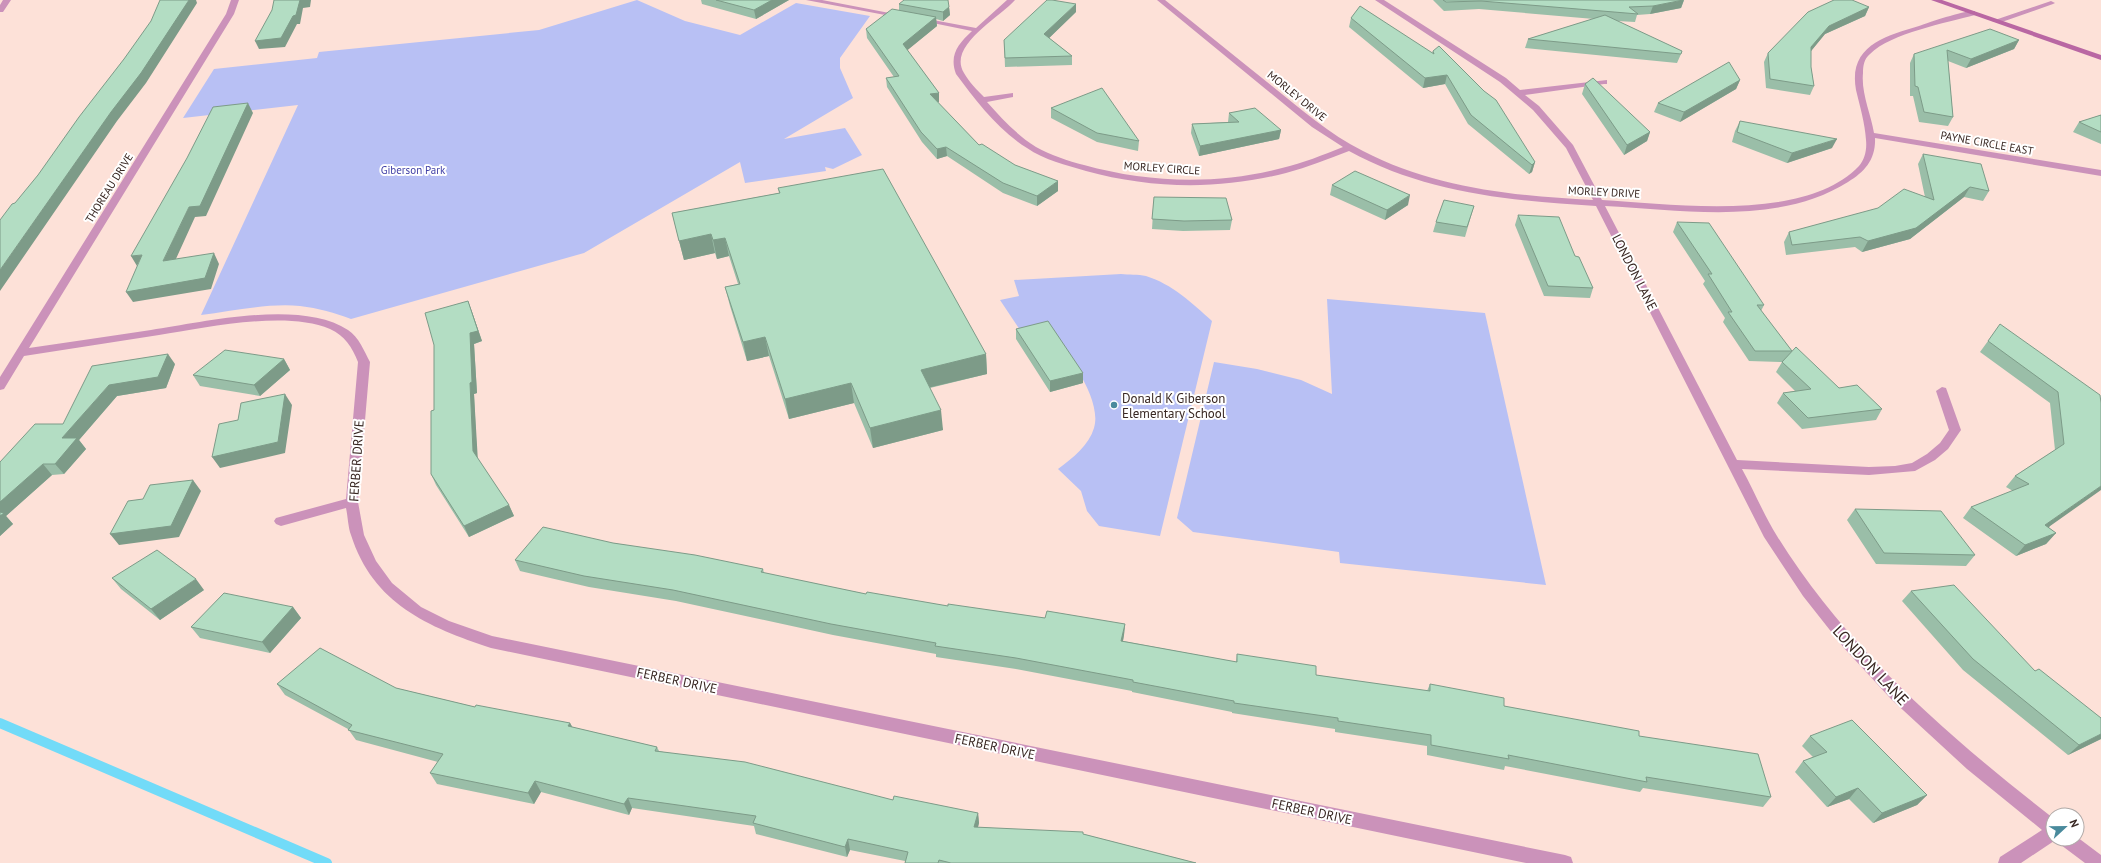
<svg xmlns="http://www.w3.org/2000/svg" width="2101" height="863" font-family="'PT Sans',sans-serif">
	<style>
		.green { fill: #b8c0f4 }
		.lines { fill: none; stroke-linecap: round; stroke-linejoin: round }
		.stream { stroke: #72dbf8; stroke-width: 10 }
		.street { fill: #cb92ba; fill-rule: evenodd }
		.secondary { fill: #b967a3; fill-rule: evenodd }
		.wall { fill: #9abea8 }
		.shaded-wall { fill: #7d9b88 }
		.building { fill: #b3ddc3; stroke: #7d9b88 }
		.poi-dot { fill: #498a9c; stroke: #fff; stroke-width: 1.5 }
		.labels { text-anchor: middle; stroke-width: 4; stroke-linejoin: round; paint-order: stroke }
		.far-street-label { font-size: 11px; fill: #382722; stroke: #fff }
		.far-park-label { font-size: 11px; fill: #3f3ea5; stroke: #fff }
		.street-label { font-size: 13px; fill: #382722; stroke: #fff }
		.poi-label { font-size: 13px; fill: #382722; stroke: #fff; text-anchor: start }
		.near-street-label { font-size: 16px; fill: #382722; stroke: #fff }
	</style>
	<rect width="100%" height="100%" fill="#fde1d8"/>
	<!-- green -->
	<path class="green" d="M637 0 685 21 740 35 796 3 870 16 840 58V68L853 98 784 139 845 128 862 155 833 169 825 167 826 171 745 183 740 162 584 253 351 319C335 313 318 308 300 306 268 303 233 311 201 315L298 105 183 118 214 69 317 58 319 52 539 30Z
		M1121 274C1129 275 1138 274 1146 276 1172 284 1192 303 1212 321L1160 536 1099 526 1087 511 1081 491 1058 469C1073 458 1089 445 1094 428 1103 398 1064 350 1049 326L1022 333 1000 300 1019 296 1014 280Z
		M1327 299 1485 313 1546 585 1340 563 1339 552 1193 532 1177 518 1214 362 1257 369 1301 380 1332 394Z"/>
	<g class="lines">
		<!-- stream -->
		<path class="stream" d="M0 723 327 863"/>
		<!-- street -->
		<path class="street" d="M3 0H11L3 12H0V5Z
			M231 0H239L234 14 29 348C70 342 111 336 151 330 204 322 301 299 348 330 359 337 364 351 370 362L358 502 364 535 376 561 392 583 421 607 449 621 492 636 1565 855 1571 857 1573 863H1526L491 648C428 627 373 604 351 535 348 527 348 517 346 508L281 526 276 524 274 521 276 518 346 499 358 362C352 347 345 336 330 329 285 310 206 328 159 335 114 342 69 349 24 356L4 389 0 390V377L226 14Z
			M806 0H822L905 16 901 18Z
			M1007 0H1015C999 18 947 46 964 73 969 82 977 90 984 97L1013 93V97L987 102C1002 119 1017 135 1036 147 1051 155 1068 161 1084 165 1149 183 1217 185 1282 168 1303 163 1323 155 1343 147L1312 127 1157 0H1165C1201 29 1236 57 1272 86 1301 109 1329 134 1363 151 1434 188 1514 196 1593 200L1566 148 1533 110 1500 82 1375 0H1384L1506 78 1520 90 1607 80V84H1604L1525 95 1539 106 1573 145 1602 200C1674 204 1804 223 1859 166 1865 159 1867 149 1866 140 1865 123 1860 107 1856 90 1848 46 1885 36 1919 26 1930 22 1965 10 1975 11V15C1946 23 1891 33 1870 54 1864 59 1863 66 1863 73 1861 93 1871 114 1874 133L2101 170V176L1875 138C1876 159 1865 172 1848 182 1778 226 1684 210 1605 206L1737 460 1869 467 1895 466 1912 463 1927 454 1940 443 1949 430 1936 391 1942 387 1946 388 1961 430 1948 449 1935 460 1915 471 1869 475 1742 469C1754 491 1764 515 1777 536 1848 650 1948 736 2053 818V839H2057L2021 863H1998L2000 857 2042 830 1967 769 1891 699 1844 648 1803 596 1764 537 1596 206C1511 201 1425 193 1349 151 1328 159 1308 167 1286 173 1221 190 1151 189 1086 171 1066 165 1044 160 1027 148 998 130 976 101 956 74 949 55 958 44 972 31L918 20 922 18 976 28Z
			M2051 1 2055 3 2053 4 1999 23 1992 21Z
			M2077 837 2101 855V863H2085L2061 845 2059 839H2077Z"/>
		<!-- secondary -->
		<path class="secondary" d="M1931 0H1942L2101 55V60Z"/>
	</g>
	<!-- wall -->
	<path class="wall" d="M701 0H789L756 19 702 4Z
		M1433 0H1684L1681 8 1650 14 1637 15 1635 22 1617 21 1681 54 1677 63 1525 48 1528 39 1594 19 1479 9 1444 11Z
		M899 4 949 7 950 15 943 21 936 19 937 26 907 50 939 93V102H937L979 145 1058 191 1037 206 1003 193 947 156 937 159 922 142 887 87 886 78 894 77 867 38 866 29 899 10Z
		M1869 7 1865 16 1825 34 1811 51V67L1814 86 1810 95 1766 88 1764 62 1768 53Z
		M1076 12 1049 38 1072 56V65L1005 67 1004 40Z
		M1351 18 1432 53 1433 51 1535 162 1532 172 1529 174 1468 124 1445 84 1423 88 1349 27Z
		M2019 40 2014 49 1966 68 1948 61 1953 117 1948 126 1919 122 1913 96H1910V63L1914 54Z
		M1740 80 1736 89 1680 122 1654 112 1658 103Z
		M1585 84 1650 132 1647 141 1624 155 1582 94Z
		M1051 108 1139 141 1138 151 1097 142 1051 118Z
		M1229 113 1281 130 1279 139 1199 156 1191 133 1192 124 1228 122Z
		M2101 115V144L2073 132 2079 122Z
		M1740 121 1832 148 1787 163 1732 142 1735 131Z
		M1923 154 1989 191 1983 201 1964 197 1910 239 1862 252 1855 247 1786 255 1784 242 1789 232 1925 197 1918 164Z
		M1332 185 1408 205 1385 220 1330 195Z
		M778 188 986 354 987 374 930 388 943 430 873 448 854 403 789 419 769 356 747 361 730 306 725 287 738 284 729 256 717 259 715 253 684 260 672 213 779 193Z
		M1154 197 1232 220 1230 230 1183 231 1152 229Z
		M1474 206 1465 237 1433 232 1436 222Z
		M1518 215 1575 256 1593 288 1590 298 1544 296 1515 225Z
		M1677 222 1764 305 1761 311 1792 351 1791 353 1839 388 1882 409 1876 420 1802 429 1777 403 1783 393 1795 391 1776 372 1782 362 1749 361 1723 322 1725 318 1703 284 1705 281 1673 232Z
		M468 301 472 312 482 341 474 344 477 393 474 394 477 458 509 505 514 516 469 537 436 485 431 474 434 410Z
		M1016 329 1083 373V383L1050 392 1016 339Z
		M1988 341 2100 395 2049 528 2056 533 2046 544 2016 556 1963 518 1971 507 2013 491 2006 487 2015 476 2055 450 2050 403 1980 352Z
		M284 359 290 370 260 396 200 386 193 375Z
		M175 364 166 388 117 396 79 440 86 449 64 474 52 475 6 516 13 524 0 536V462L63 424Z
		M1855 509 1975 555 1966 566 1876 564 1847 520Z
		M613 543 763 569 764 573 866 594 948 606 1045 618 1125 624 1124 635 1123 641 1236 662 1237 654 1316 675 1427 691 1430 684 1504 706 1639 736 1771 797 1763 807 1643 788 1640 792 1505 766 1504 770 1427 755V746L1335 732V729L1232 713V712L1132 692V691L1016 669 936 657V654L833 635 676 601 589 587 520 571 515 560Z
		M112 578 204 590 160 620 121 589Z
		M1911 591 2035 671 2101 718V739L2068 755 1963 670 1902 601Z
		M293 607 301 618 270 653 200 638 191 627Z
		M277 684 396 688 475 707 570 723 572 727 657 747 659 751 893 800 978 813 979 823 978 827 1083 834 1196 863H905V861L850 850 847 857 756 834 754 826 632 808 629 815 541 792 534 804 437 784 430 773 438 762 356 740 348 729 285 695Z
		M1810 736 1927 795 1917 805 1873 823 1849 799 1827 807 1795 772 1803 761 1813 757 1802 746Z"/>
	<!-- shaded-wall -->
	<path class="shaded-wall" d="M189 0H196L197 3 146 83 117 121 0 291V270Z
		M300 0H311L310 7 303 8 300 24H297L285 47 259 49 255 41Z
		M772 0H789L756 19 754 10Z
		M1684 0 1681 8 1650 14 1653 6Z
		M1076 4V12L1044 43V34Z
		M949 7 950 15 943 21V12Z
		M1869 7 1865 16 1825 34 1807 56 1811 47 1829 26Z
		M936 17 937 26 904 53 903 44Z
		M2019 40 2014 49 1966 68 1971 59Z
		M1447 75 1445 84 1423 88 1425 78Z
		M1740 80 1736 89 1680 122 1684 112Z
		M939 93V102L930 104V94Z
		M248 103 253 113 206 216 195 217 170 272 163 261 189 207Z
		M1281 130 1279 139 1199 156 1200 146Z
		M1650 132 1647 141 1624 155 1627 145Z
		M1837 139 1832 148 1787 163 1792 153Z
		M946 147 947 156 937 159V149Z
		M1535 162 1532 172 1529 174 1532 165Z
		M1058 181V191L1037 206V196Z
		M1970 187 1964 197 1910 239 1862 252 1868 241Z
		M1410 195 1408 205 1385 220 1387 210Z
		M711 234 715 253 684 260 679 241Z
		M725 238 729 256 717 259 713 240Z
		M214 253 219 264 211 289 133 302 126 292Z
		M142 255 137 266 131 256Z
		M468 301 472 312 482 341 474 344 477 393 474 394 478 462 473 451 470 383Z
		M765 337 769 356 747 361 743 342Z
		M168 354 175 364 166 388 117 396 79 440 86 449 64 474 55 464 62 438 109 385Z
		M986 354 987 374 923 389 921 370Z
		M284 359 290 370 260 396 254 385Z
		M1083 373V383L1050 392V381Z
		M851 383 854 403 789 419 785 399Z
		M285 394 292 405 285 453 220 468 212 457Z
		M941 410 943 430 873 448 870 428Z
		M43 464 52 475 6 516 13 524 0 536V502Z
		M193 480 201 491 179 537 119 545 110 534Z
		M2101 486V490L2036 536 2045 525Z
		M509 505 514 516 469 537 464 526Z
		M2056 533 2046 544 2016 556 2025 545Z
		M196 579 204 590 160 620 151 609Z
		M293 607 301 618 270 653 262 642Z
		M1125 624 1124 635 1121 651V641Z
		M570 723 576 733 568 726Z
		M2101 734V739L2068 755 2079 745Z
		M535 781 541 792 534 804 528 793Z
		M1858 788 1849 799 1827 807 1836 797Z
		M1927 795 1917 805 1873 823 1882 813Z
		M628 798 632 808 629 815 624 804Z
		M978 813 979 823 975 838 974 827Z
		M848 839 850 850 847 857 845 847Z"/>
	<!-- building -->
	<path class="building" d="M160 0H189L141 73 111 112 0 270V220L12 204 15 203 38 175 79 117 124 59 151 21Z
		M274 0H300L296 15 293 16 281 38 255 41 272 10Z
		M716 0H772L754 10Z
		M904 0H948L949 7 943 12 899 4Z
		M1047 0H1052L1076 4 1044 34 1072 56 1005 58 1004 40Z
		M1443 0H1683L1653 6 1629 7 1638 14 1481 1 1446 2Z
		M1834 0H1852L1869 7 1829 26 1811 47V67L1814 86 1770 79 1768 53 1808 12Z
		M1360 6 1434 54 1433 51 1439 46 1484 91 1496 100 1535 162 1532 165 1471 115 1447 75 1425 78 1351 18Z
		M892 9 936 17 903 44 939 93 930 94 979 145 982 144 1015 165 1058 181 1037 196 1003 183 946 147 937 149 921 132 886 78 899 76 866 29Z
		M1605 15 1682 51 1681 54 1528 39Z
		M1990 29 2019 40 1971 59 1947 50 1953 117 1924 112 1918 87 1915 86 1914 54Z
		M1729 62 1740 80 1684 112 1658 103Z
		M1593 78 1650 132 1627 145 1585 84Z
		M1102 88 1139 141 1097 133 1051 108Z
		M248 103 200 206 189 207 163 261 214 253 205 278 126 292 142 255 131 256 187 158 213 107Z
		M1255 108 1281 130 1200 146 1192 124 1239 122 1229 113Z
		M2101 115V132L2079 122Z
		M1740 121 1837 139 1792 153 1737 132Z
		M1923 154 1981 164 1989 191 1970 187 1916 228 1868 241 1860 237 1792 245 1789 232 1878 208 1904 189 1934 200Z
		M883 169 986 354 921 370 941 410 870 428 851 383 785 399 765 337 743 342 725 287 740 284 725 238 713 240 711 234 679 241 672 213 780 193 778 188Z
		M1355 171 1410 195 1387 210 1332 185Z
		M1154 197 1226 198 1232 220 1184 221 1152 219Z
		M1444 200 1474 206 1467 227 1436 222Z
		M1518 215 1559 217 1575 256 1579 257 1593 288 1548 286Z
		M1677 222 1709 223 1764 305H1757L1792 351H1755L1728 312H1732L1708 274H1712Z
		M468 301 478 331 470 333 472 382 470 383 473 451 509 505 464 526 431 474V411L434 410V345L425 313Z
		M1048 321 1083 373 1050 381 1016 329Z
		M2000 324 2100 395 2101 403V486L2045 525 2056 533 2025 545 1971 507 2029 484 2015 476 2064 444 2058 392 1988 341Z
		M1796 347 1839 388 1857 385 1882 409 1808 418 1783 393 1811 389 1782 362Z
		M225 350 284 359 254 385 193 375Z
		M168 354 158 377 109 385 62 438H77L55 464H43L0 502V462L35 424H63L92 366Z
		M285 394 278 442 212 457 219 424 238 420 241 403Z
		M193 480 171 526 110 534 128 501 143 499 150 485Z
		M1855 509 1941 511 1975 555 1884 553Z
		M0 512 4 513 0 516Z
		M543 527 613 543 695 555 763 569 761 572 866 594 867 592 948 606V604L1045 618 1047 611 1125 624 1121 641 1237 662V654L1316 666V675L1430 691V684L1504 698V706L1639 731V736L1758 754 1771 797 1646 777 1647 782 1508 755 1509 759 1431 745V735L1338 721V718L1234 703V701L1133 682V680L1016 658 935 646 936 643 831 624 673 590 584 576 515 560Z
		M157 550 196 579 151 609 112 578Z
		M1954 585 2035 671 2039 669 2101 718V734L2079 745 1973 659 1911 591Z
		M224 593 293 607 262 642 191 627Z
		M320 648 396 688 475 707 476 705 570 723 568 726 657 747 655 751 745 762 893 800 894 796 978 813 974 827 1083 832V834L1196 863H951L939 860 938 863H905L908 852 848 839 845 847 753 823 756 816 628 798 624 804 535 781 528 793 430 773 443 754 348 730 352 725 277 684Z
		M1852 720 1927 795 1882 813 1858 788 1836 797 1803 761 1827 752 1810 736Z"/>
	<!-- markers -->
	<circle class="poi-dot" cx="1114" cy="405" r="4"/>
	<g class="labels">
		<!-- far-street labels -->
		<g class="far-street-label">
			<text transform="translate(1297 96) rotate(39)" y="4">MORLEY DRIVE</text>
			<text transform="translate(1987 143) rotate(10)" y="4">PAYNE CIRCLE EAST</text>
			<text transform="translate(1162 168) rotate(4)" y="4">MORLEY CIRCLE</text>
			<text transform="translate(109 188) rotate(-58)" y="4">THOREAU DRIVE</text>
			<text transform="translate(1604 192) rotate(3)" y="4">MORLEY DRIVE</text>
		</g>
		<!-- far-park labels -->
		<g class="far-park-label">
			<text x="413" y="174">Giberson Park</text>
		</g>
		<!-- street labels -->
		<g class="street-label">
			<text transform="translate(1635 272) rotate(63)" y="5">LONDON LANE</text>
			<text transform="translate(356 461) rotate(-86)" y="5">FERBER DRIVE</text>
			<text transform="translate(677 680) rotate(12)" y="5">FERBER DRIVE</text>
			<text transform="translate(995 746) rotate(12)" y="5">FERBER DRIVE</text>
			<text transform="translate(1312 811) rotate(12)" y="5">FERBER DRIVE</text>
		</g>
		<!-- poi labels -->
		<g class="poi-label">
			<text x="1122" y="403">Donald K Giberson<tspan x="1122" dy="15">Elementary School</tspan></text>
		</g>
		<!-- near-street labels -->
		<g class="near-street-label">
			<text transform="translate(1871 665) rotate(47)" y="6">LONDON LANE</text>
		</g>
	</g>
	<!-- north arrow -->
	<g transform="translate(2065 827) rotate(68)"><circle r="19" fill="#ffffff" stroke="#afa9a7"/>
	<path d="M0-3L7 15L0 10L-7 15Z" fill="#498a9c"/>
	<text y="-6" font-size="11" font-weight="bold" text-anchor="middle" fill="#382722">N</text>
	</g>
</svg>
